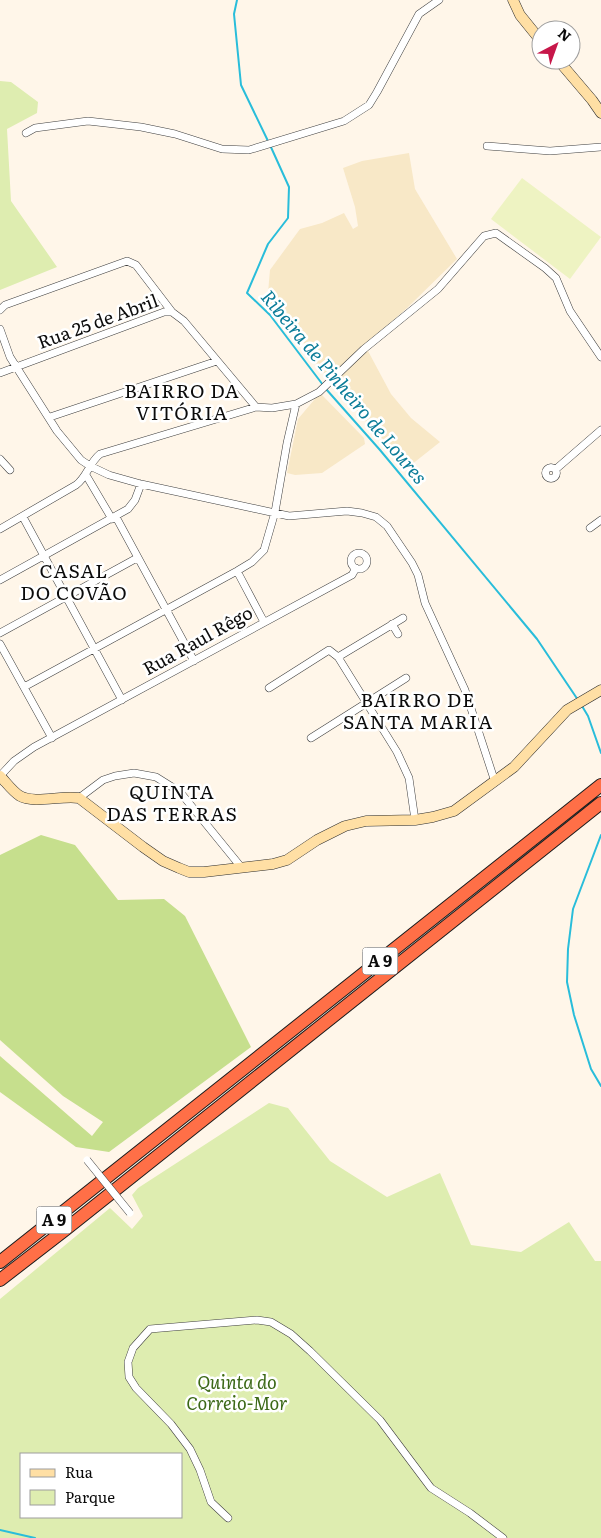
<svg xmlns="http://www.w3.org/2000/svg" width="601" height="1538" font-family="Literata,serif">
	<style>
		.farmland { fill: #f8e8c7 }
		.green { fill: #deedb0; fill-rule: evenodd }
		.forest { fill: #c6df8d }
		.pitch { fill: #eef3c2 }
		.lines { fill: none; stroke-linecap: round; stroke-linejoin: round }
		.stream { stroke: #29bdda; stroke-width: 2 }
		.street-casing { stroke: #3e3e3e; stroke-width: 8 }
		.secondary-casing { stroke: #2d2d2d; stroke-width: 11 }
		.highway-casing { stroke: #1c1c1c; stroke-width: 14 }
		.street { stroke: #fff; stroke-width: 7 }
		.secondary { stroke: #ffdfa4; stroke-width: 10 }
		.highway { stroke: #ff6f47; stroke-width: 12 }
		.street-bridge-casing { stroke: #3e3e3e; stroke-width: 8; stroke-linecap: butt }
		.street-bridge { stroke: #fff; stroke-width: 7 }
		.labels { text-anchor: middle; stroke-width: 5; stroke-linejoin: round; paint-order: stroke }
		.shield { fill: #fff; stroke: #545454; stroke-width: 1 }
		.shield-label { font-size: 16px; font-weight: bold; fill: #0b0b0b }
		.street-label { font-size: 18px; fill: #0b0b0b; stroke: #fff }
		.park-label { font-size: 18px; font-style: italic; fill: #3b6816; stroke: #fff }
		.water-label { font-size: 19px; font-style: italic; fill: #0b7c98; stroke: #fff }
		.neighbourhood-label { font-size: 19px; letter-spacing: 1px; fill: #0b0b0b; stroke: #fff }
	</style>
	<rect width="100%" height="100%" fill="#fff6e9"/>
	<!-- farmland -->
	<path class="farmland" d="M409 153 415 189 457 259 407 308 364 346 368 351 391 394 411 418 440 442 411 465 372 429 328 375 321 371 304 343 276 314 269 303 268 293 270 270 300 229 322 223 344 213 353 229 358 226 355 207 343 168 362 161Z
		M320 393 364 438 365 444 322 473 295 475 287 473 298 419Z"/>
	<!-- green -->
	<path class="green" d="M0 81 11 82 38 102 37 113 7 129 11 201 57 267 0 290Z
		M269 1103 288 1108 330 1161 387 1197 440 1173 471 1245 521 1252 569 1222 595 1261H601V1538H0V1299L110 1208 132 1229 143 1216 132 1195 138 1188ZM21 1454H181V1517H21Z"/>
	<!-- forest -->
	<path class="forest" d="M41 835 75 845 118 900 164 899 185 916 251 1047 109 1152 76 1147 0 1092V1056L92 1136 103 1122 63 1096 0 1040V855Z"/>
	<!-- pitch -->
	<path class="pitch" d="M522 178 601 237 570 279 491 219Z"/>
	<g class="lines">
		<!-- stream -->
		<path class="stream" d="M237 0 234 14 241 85 268 141
			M270 145 289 187 288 218 268 244 247 293 270 315 323 385
			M326 389 380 450 537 639 578 700
			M582 706 588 716 601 753
			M601 835 573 909 568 949 567 982 574 1015 591 1069 601 1086
			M0 1530 35 1538"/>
		<!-- street casing -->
		<g class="street-casing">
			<path id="street" d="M26 133 35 128 88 121 141 127 175 134 222 149 249 150 344 121 369 105 377 92 419 14 439 0
				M487 146 550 151 601 147
				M0 310 5 305 127 261 136 265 172 312
				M0 329 10 357 57 431 81 460 90 466 109 475 141 484 289 516 347 511 362 513 376 517 387 526 412 563 418 575 425 603 465 690 495 782
				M0 373 164 312H172L184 321 256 407
				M50 417 217 361
				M0 459 10 470
				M545.5 473a5.5 5.5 0 1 1 11 0a5.5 5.5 0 1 1-11 0Z
				M556 469 601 430
				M86 475 112 519
				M23 517 122 700
				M116 517 194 661
				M590 528 601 520
				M0 529 76 485C87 477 89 463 100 454L256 407 272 408 296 404 319 392 364 349 438 289 484 236 496 233 545 268 556 278 570 311 601 357
				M351 561a8 8 0 1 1 16 0a8 8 0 1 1-16 0Z
				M237 571 264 622
				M0 580 128 509 135 500 141 484
				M392 624 398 634
				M0 633 137 558
				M0 644 52 738
				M338 657 397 752 409 778 415 820
				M24 687 237 571 252 562 264 550 275 512 287 443 296 404
				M269 688 329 650 338 657 403 618
				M311 738 406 678
				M0 776 14 761 34 747 352 575 356 568
				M79 798 103 780 115 776 134 773 156 777 180 792 241 867
				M228 1518 211 1502 200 1470 190 1449 171 1424 136 1388 129 1377 128 1362 133 1348 150 1329 257 1320 271 1322 291 1334 310 1351 380 1420 431 1488 470 1513 503 1538"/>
		</g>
		<!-- secondary casing -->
		<g class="secondary-casing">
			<path id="secondary" d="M513 0 520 15 541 41
				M558 60 592 100 601 113
				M0 776C6 782 12 791 20 796 35 804 62 795 79 798L143 847 163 861 179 868 189 872H204L273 864 287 860 317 840 345 826 366 821 415 820 433 817 454 811 514 767 567 710 601 690"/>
		</g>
		<!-- highway casing -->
		<g class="highway-casing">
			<path id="highway" d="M0 1262 601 785
				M0 1280 66 1229 601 803"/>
		</g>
		<!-- street -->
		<use href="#street" class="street"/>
		<!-- secondary -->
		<use href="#secondary" class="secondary"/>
		<!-- highway -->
		<use href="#highway" class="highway"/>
		<!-- street-bridge casing -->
		<g class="street-bridge-casing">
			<path id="street-bridge" d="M87 1160 130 1213"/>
		</g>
		<!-- street-bridge -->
		<use href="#street-bridge" class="street-bridge"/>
	</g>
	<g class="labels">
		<!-- shield labels -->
		<g class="shield">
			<rect x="362.5" y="947.5" width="35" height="27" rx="4"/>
			<rect x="36.5" y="1206.5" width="35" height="27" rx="4"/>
		</g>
		<g class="shield-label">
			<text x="380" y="967">A 9</text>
			<text x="54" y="1226">A 9</text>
		</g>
		<!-- street labels -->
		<g class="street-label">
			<text transform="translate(98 322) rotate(-20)" y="6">Rua 25 de Abril</text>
			<text transform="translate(198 641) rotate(-29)" y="6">Rua Raul Rêgo</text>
		</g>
		<!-- park labels -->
		<g class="park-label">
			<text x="237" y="1389">Quinta do<tspan x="237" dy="21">Correio-Mor</tspan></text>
		</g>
		<!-- water labels -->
		<g class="water-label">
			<text transform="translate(344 387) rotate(50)" y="7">Ribeira de Pinheiro de Loures</text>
		</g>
		<!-- neighbourhood labels -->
		<g class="neighbourhood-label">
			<text x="182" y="398">BAIRRO DA<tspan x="182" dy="22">VITÓRIA</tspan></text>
			<text x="74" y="578">CASAL<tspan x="74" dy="22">DO COVÃO</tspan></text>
			<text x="418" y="707">BAIRRO DE<tspan x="418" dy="22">SANTA MARIA</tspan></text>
			<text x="172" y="799">QUINTA<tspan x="172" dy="22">DAS TERRAS</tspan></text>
		</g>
	</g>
	<!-- legend -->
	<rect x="20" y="1453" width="162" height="65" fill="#ffffff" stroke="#9d9d9d"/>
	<rect x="30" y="1469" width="25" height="8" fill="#ffdfa4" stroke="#9d9d9d"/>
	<text x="65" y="1478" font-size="15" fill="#0b0b0b">Rua</text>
	<rect x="30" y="1490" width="25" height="15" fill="#deedb0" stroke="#9d9d9d"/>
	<text x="65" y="1503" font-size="15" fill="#0b0b0b">Parque</text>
	<!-- north arrow -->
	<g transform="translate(556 45) rotate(41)"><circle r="24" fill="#ffffff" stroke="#9d9d9d"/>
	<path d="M0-4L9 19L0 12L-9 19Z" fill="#c7174a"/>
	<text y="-8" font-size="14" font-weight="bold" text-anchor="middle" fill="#0b0b0b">N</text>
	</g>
</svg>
